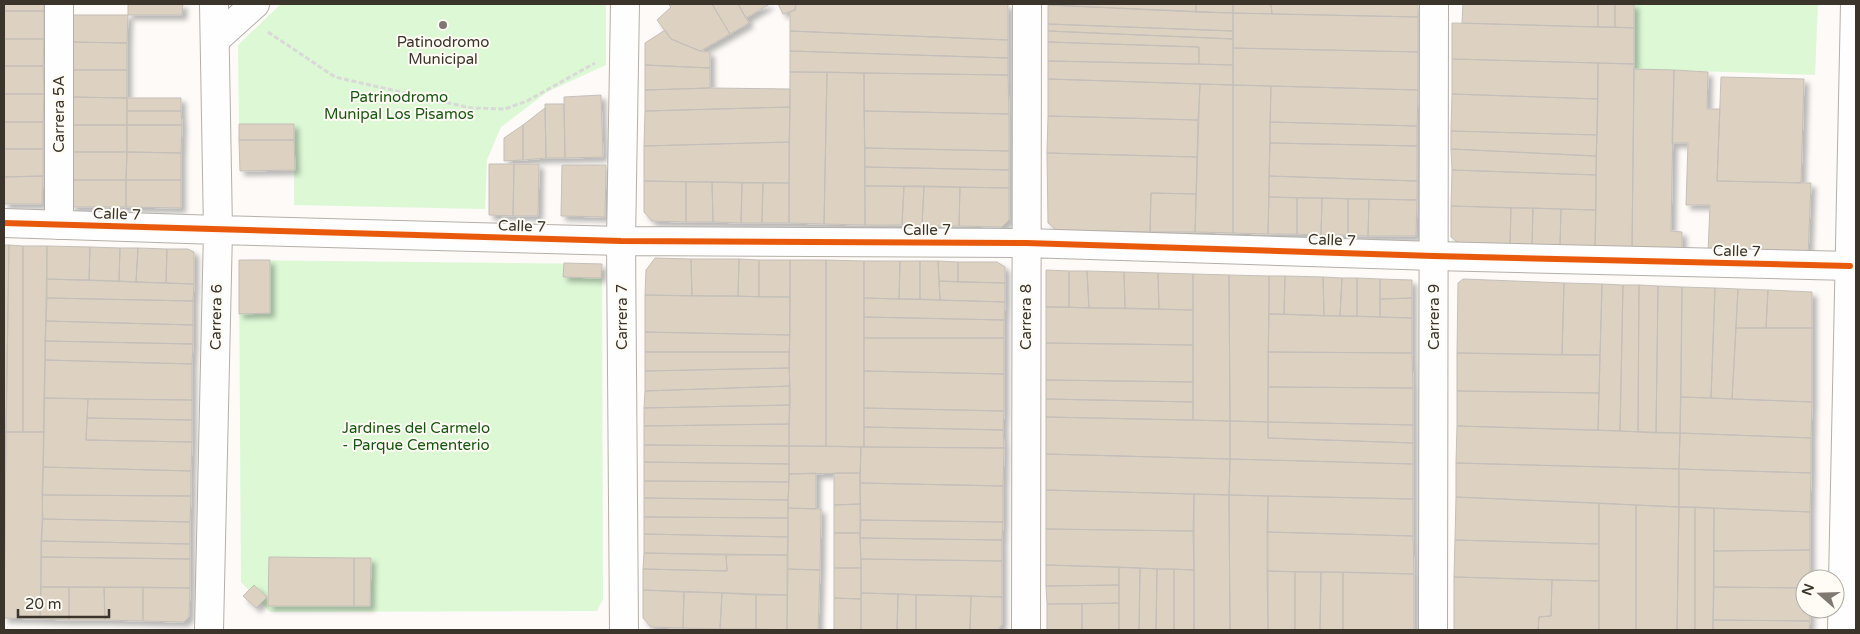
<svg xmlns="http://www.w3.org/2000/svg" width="1860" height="634" font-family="'Varela Round',sans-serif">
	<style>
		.green { fill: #dcf8d5 }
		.building { fill: #ddd1c1; stroke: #c4bfb9; filter: url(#shadow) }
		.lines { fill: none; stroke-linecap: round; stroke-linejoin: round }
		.street-casing { stroke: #b4afa9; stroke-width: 30 }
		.secondary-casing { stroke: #b4afa9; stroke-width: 30 }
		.path { stroke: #d9d9d8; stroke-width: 3; stroke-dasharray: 5 2.5; stroke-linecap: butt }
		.street { stroke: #fffefe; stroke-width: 28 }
		.secondary { stroke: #fffefe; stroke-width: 28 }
		.cycleway-casing { stroke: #fffbf5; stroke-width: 9 }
		.cycleway { stroke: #e8590c; stroke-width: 6 }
		.poi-dot { fill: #7f7972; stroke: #fffbf5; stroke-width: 2 }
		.labels { text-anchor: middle; stroke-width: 4; stroke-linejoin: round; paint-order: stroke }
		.poi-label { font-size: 15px; fill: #3b342a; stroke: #fffbf5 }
		.park-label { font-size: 15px; fill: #185610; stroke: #fffbf5 }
		.street-label { font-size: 15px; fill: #3b342a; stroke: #fffbf5 }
	</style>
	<defs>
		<filter id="shadow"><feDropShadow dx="4.5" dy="4.5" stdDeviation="2.5" flood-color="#0004"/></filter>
	</defs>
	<rect width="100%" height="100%" fill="#fdfaf7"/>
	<!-- green -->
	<path class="green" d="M281 4H606V65L547 92 501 127 487 160 485 209 294 205V124H239L238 45Z
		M1634 4H1818L1815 75 1634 69Z
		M239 260 602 264 603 599 597 611 270 612 241 582Z"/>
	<!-- building -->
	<path class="building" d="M4 4H44V11H4Z
		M128 4H183L182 15H128Z
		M668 4H712L730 34 700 51 671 39 657 20 671 7Z
		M712 4H738L749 23 730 34Z
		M738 4H770L746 18Z
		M778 4H796L795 10 783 14Z
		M796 4H1008V40L790 31V12L795 10Z
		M1048 4H1196V12L1048 5Z
		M1196 4H1233V13L1196 12Z
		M1233 4H1271L1272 14 1233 13Z
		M1271 4H1418V17L1272 14Z
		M1463 4H1598V27L1462 23Z
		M1598 4H1615V27H1598Z
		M1615 4H1634V28L1615 27Z
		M1048 5 1233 13V31L1048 24Z
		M4 11H44V39H4Z
		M1233 13 1418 17V52L1233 48Z
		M73 15H128L127 43 72 42Z
		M1452 23 1634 28V64L1452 59Z
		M1048 24 1233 31V39L1048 31Z
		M665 30 671 39 700 51 710 52V68L645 65V43Z
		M790 31 1008 40V58L790 51Z
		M1048 31 1233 39V65L1199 64V47L1048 42Z
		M4 39H44L43 66H4Z
		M72 42 127 43V70H72Z
		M1048 42 1199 47V64L1048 61Z
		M1233 48 1418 52V90L1233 85Z
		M790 51 1008 58V75L790 72Z
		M1452 59 1598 63V99L1452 94Z
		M1048 61 1233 65V85L1048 79Z
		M1598 63 1634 64 1632 250 1595 248Z
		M645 65 710 68V88L645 90Z
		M4 66H43L44 94H4Z
		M1634 69 1674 70 1671 231 1682 232V252L1632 250Z
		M72 70H127V98L72 97Z
		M1674 70 1708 72 1707 109H1720L1717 181 1811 183 1808 256 1708 253 1710 205H1686L1688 143H1672Z
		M790 72H827L824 224 789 223Z
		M827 72 864 73 865 225 824 224Z
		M864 73 1008 75 1009 114 864 111Z
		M1721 77 1804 79 1801 183 1717 181Z
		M1048 79 1200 84 1198 120 1048 116Z
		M1200 84 1233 85V233L1195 232Z
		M1233 85 1271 86 1268 234 1233 233Z
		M1271 86 1418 90 1417 126 1270 122Z
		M710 88 790 89V107L645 111V90Z
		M4 94H44L43 122H4Z
		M1452 94 1598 99 1597 135 1451 131Z
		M601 95 603 157 565 158 564 97Z
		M72 97 127 98V125H72Z
		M127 98H181V111H127Z
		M545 104H564L565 158H546Z
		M790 107 789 142 644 146 645 111Z
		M545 108 546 158 523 160V125Z
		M127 111H181L182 125H127Z
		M864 111 1009 114V151L865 148Z
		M1048 116 1198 120 1197 157 1047 153Z
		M4 122H43V149H4Z
		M1270 122 1417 126V146L1270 143Z
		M239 124H294V140H239Z
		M72 125H127V152H72Z
		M127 125H182L181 153 127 152Z
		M523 125V160L504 161V138Z
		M1451 131 1597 135 1596 156 1451 149Z
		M239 140H294L295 170 240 171Z
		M789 142V183L644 181V146Z
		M1270 143 1417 146V181L1269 176Z
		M865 148 1009 151V170L865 167Z
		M4 149H43V176L4 177Z
		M1451 149 1596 156V175L1452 170Z
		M72 152H127L126 180H71Z
		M127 152 181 153V180H126Z
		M1047 153 1197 157 1196 194 1151 193 1150 232 1057 230 1048 223Z
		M489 164H514L513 216 489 215Z
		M514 164H539L538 216H513Z
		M562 165H606L605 217 561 216Z
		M865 167 1009 170V188L865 186Z
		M1452 170 1596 175V210L1451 206Z
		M43 176 42 204H4V177Z
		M1269 176 1417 181V200L1269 197Z
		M71 180H126V207H71Z
		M126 180H181V208L126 207Z
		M644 181 686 182V222L652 221 644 212Z
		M686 182H712L713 222H686Z
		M712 182 742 183 741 223 713 222Z
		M742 183H763L762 223H741Z
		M763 183H789V223H762Z
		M865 186H904L902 225H865Z
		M904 186H924L922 226 902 225Z
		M924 186 960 187 959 226H922Z
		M960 187 1009 188V220L1002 227 959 226Z
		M1151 193 1196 194 1195 232H1150Z
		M1269 197 1297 198V234H1268Z
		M1297 198H1322L1321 235 1297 234Z
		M1322 198 1348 199V235H1321Z
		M1348 199H1369L1368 236 1348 235Z
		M1369 199 1417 200 1416 236H1368Z
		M1451 206 1511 208 1510 245 1460 244 1451 237Z
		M1511 208H1533L1532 246 1510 245Z
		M1533 208 1561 209 1560 247 1532 246Z
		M1561 209 1596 210 1595 248 1560 247Z
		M4 245H9L6 432H4Z
		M9 245 23 246V432H6Z
		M23 246H47L44 432H23Z
		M47 246 90 247 89 280 47 279Z
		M90 247 120 248 119 281 89 280Z
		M120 248H138L136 282 119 281Z
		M138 248 167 249 166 283 136 282Z
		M167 249H188L194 252V284L166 283Z
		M655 258 691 259 692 296 645 295 646 270Z
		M691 259H739L738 296H692Z
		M739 259 759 260V297L738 296Z
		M239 260H270V313L239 314Z
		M759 260H790V297H759Z
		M790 260H826V446H789Z
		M826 260 864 261V447L826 446Z
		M864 261H900L899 299 864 298Z
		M900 261H920V299H899Z
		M920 261H938L940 300 920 299Z
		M938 261 958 262V282L939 281Z
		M958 262H997L1005 267V283L958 282Z
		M564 263 602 264 601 278 563 277Z
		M1046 270 1069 271V307H1046Z
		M1069 271H1087L1089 308 1069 307Z
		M1087 271 1124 272 1125 308H1089Z
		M1124 272 1158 273 1159 309 1125 308Z
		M1158 273 1193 274V310L1159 309Z
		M1193 274 1229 275 1230 421 1193 420Z
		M1229 275 1269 276 1268 422 1230 421Z
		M1269 276H1285L1284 314H1269Z
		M1285 276 1323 277 1324 316 1284 314Z
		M1323 277 1342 278 1340 316H1324Z
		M1342 278H1357V316H1340Z
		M1357 278 1380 279V317L1357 316Z
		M47 279 194 284 193 301 47 298Z
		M1380 279 1412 280V298L1380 299Z
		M1463 279 1564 283 1562 355 1457 353 1458 283Z
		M939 281 1005 283V302L940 300Z
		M1564 283 1602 284 1600 355H1562Z
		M1602 284 1623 285 1620 431 1598 430Z
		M1623 285H1639L1638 432 1620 431Z
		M1639 285 1658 286 1656 433 1638 432Z
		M1658 286 1682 287 1680 433H1656Z
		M1682 287 1715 288 1711 398 1681 397Z
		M1715 288 1738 289 1732 399 1711 398Z
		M1738 289 1768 290 1766 328H1736Z
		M1768 290 1812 292V328H1766Z
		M645 295 790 297V335L645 332Z
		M47 298 193 301V325L46 321Z
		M864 298 1005 302 1004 320 864 317Z
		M1412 298V318L1380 317V299Z
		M1046 307 1193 310V345L1046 343Z
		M1269 314 1412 318V353L1268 352Z
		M864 317 1004 320V338H864Z
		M46 321 193 325V344L45 341Z
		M1736 328H1812V402L1732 399Z
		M645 332 790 335 789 352H645Z
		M864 338H1004V374L864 371Z
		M45 341 193 344 192 364 45 360Z
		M1046 343 1193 345V382L1046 380Z
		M645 352H789V368L645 371Z
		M1268 352 1412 353 1413 388 1268 387Z
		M1457 353 1600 355 1599 393 1457 391Z
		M45 360 192 364V400L44 398Z
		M789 368 790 386 645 391V371Z
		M864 371 1004 374V411L864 408Z
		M1046 380 1193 382V402L1046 399Z
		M790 386V405L644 408 645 391Z
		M1268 387 1413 388V425L1268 422Z
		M1457 391 1599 393 1598 430 1457 426Z
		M1681 397 1812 402 1811 438 1680 433Z
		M44 398 88 399 86 440 192 442 191 471 43 467Z
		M88 399 192 400V420L87 418Z
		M1046 399 1193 402V420L1046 417Z
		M790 405 789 424 644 426V408Z
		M864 408 1004 411 1003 430 864 427Z
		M1046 417 1230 421V459L1046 454Z
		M87 418 192 420V442L86 440Z
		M1230 421 1268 422V438L1413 443V464L1230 459Z
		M1268 422 1413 425V443L1268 438Z
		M789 424V446L644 445V426Z
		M1457 426 1680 433 1679 469 1456 463Z
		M864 427 1003 430 1004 448 864 447Z
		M4 432H6L4 618Z
		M6 432H44L40 619 4 618Z
		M1680 433 1811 438V473L1679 469Z
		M644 445 789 446V464L644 462Z
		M789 446 861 447 860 473 789 474Z
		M861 447 1004 448 1003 486 860 483Z
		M1046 454 1230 459 1229 495 1046 490Z
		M1230 459 1413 464V499L1229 495Z
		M644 462 789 464V482L644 481Z
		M1456 463 1679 469V507L1456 497Z
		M43 467 191 471V496L42 495Z
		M1679 469 1811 473 1810 512 1679 507Z
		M816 473V509L788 508 789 474Z
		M834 473H860V504L834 505Z
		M644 481 789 482 788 500 644 498Z
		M860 483 1003 486V522L861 520Z
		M1046 490 1194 494 1193 531 1046 529Z
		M1194 494 1229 495 1230 630H1194Z
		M42 495 191 496 190 522 43 519Z
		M1229 495 1268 496V630H1230Z
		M1268 496 1413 499V536L1267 532Z
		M1456 497 1599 503V544L1455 540Z
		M644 498 788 500V518L644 517Z
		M1599 503 1636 505V630H1599Z
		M860 504V533H834V505Z
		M1636 505 1679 507 1677 630H1636Z
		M1679 507H1695V630H1677Z
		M1695 507 1714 508 1713 630H1695Z
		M788 508 821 509 820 570 788 569Z
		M1714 508 1810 512V550L1714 551Z
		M644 517 788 518V537L644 534Z
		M43 519 190 522V544L41 541Z
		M861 520 1003 522 1002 540 860 538Z
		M1046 529 1193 531 1194 570 1046 565Z
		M1267 532 1413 536 1414 574 1267 571Z
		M834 533H860L861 568H834Z
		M644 534 788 537 787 555 644 553Z
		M860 538 1002 540V561L861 559Z
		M1455 540 1599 544V581L1454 577Z
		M41 541 190 544V559L41 557Z
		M1810 550V579H1805V588L1714 587V551Z
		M644 553 726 555 727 571 643 569Z
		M726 555H787V595L643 590V569L727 571Z
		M41 557 190 559V588L41 587Z
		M269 557 354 558V606H268Z
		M354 558H371L370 606H354Z
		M861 559 1002 561V597L861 593Z
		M1046 565 1119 567V585L1046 586Z
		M1119 567 1140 568 1139 630H1119Z
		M834 568H861V599L834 598Z
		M1140 568 1157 569 1156 630H1139Z
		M788 569 820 570 818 630H787Z
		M1157 569H1174V630H1156Z
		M1174 569 1194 570V630H1174Z
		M1267 571 1295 572V630H1268Z
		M1295 572H1321L1320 630H1295Z
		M1321 572H1343V630H1320Z
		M1343 572 1414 574V630H1343Z
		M1454 577 1552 580 1551 616 1539 617 1538 630H1454Z
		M1552 580 1599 581V630H1538L1539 617 1551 616Z
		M254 585 267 597 256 608 243 596Z
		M1119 585V603L1047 604 1046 586Z
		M41 587H69V620L40 619Z
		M69 587H104L105 620H69Z
		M104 587H143V621L105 620Z
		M143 587 190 588 189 617 184 622 143 621Z
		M1714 587 1805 588V609H1810V621L1713 620Z
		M643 590 684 592 683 628 651 627 643 618Z
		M684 592 722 593 720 629 683 628Z
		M722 593 756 595V629H720Z
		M861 593 898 594 897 630H861Z
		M898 594 916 595V630H897Z
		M756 595H787V630L756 629Z
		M916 595 971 596 970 630H916Z
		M971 596 1002 597V624L998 630H970Z
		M834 598 861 599V630H834Z
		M1119 603V630H1082V604Z
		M1047 604H1082V630H1047Z
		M1713 620 1810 621 1809 630H1713Z"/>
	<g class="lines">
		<!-- street casing -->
		<g class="street-casing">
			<path id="street" d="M214 4 218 230 621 241 1026 243 1434 256 1850 266
				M216 39 255 4
				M59 225V4
				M624 630 621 241 625 4
				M1026 630 1027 4"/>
		</g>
		<!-- secondary casing -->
		<g class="secondary-casing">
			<path id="secondary" d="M4 223 218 230 209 630
				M1433 630 1434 4
				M1842 630 1855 4"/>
		</g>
		<!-- path -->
		<path class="path" d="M268 32 335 77 471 108 505 109 527 101 595 63"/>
		<!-- street -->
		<use href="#street" class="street"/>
		<!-- secondary -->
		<use href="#secondary" class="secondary"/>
		<!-- cycleway casing -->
		<g class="cycleway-casing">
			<path id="cycleway" d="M4 223 621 241 1026 243 1434 256 1850 266"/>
		</g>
		<!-- cycleway -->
		<use href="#cycleway" class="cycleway"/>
	</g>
	<!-- markers -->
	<circle class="poi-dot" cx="443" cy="25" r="5"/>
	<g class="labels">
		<!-- poi labels -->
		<g class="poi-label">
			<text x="443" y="47">Patinodromo<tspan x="443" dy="17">Municipal</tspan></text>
		</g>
		<!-- park labels -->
		<g class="park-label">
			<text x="399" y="102">Patrinodromo<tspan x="399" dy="17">Munipal Los Pisamos</tspan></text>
			<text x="416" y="433">Jardines del Carmelo<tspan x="416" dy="17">- Parque Cementerio</tspan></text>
		</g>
		<!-- street labels -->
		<g class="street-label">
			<text transform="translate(59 114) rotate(-90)" y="5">Carrera 5A</text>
			<text transform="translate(117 214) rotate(2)" y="5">Calle 7</text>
			<text transform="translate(522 226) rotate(2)" y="5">Calle 7</text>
			<text x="927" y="235">Calle 7</text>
			<text transform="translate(1332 240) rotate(2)" y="5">Calle 7</text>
			<text transform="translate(1737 251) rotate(1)" y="5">Calle 7</text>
			<text transform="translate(216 317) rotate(-89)" y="5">Carrera 6</text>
			<text transform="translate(622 317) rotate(-90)" y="5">Carrera 7</text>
			<text transform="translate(1026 317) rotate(-90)" y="5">Carrera 8</text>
			<text transform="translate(1434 317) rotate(-90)" y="5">Carrera 9</text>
		</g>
	</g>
	<!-- border -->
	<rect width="1860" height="634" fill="none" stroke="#3b342a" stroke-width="10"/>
	<!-- north arrow -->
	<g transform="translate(1820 594) rotate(290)"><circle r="24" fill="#fffbf5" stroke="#b1aba4"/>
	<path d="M0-4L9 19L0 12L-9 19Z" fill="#7f7972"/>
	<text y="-8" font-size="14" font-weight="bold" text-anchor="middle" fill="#3b342a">N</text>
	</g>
	<!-- scale -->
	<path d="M18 609v8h91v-8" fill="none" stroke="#3b342a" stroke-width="2.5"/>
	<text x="25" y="609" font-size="15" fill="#3b342a" stroke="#fffbf5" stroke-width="4" paint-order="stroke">20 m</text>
</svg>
